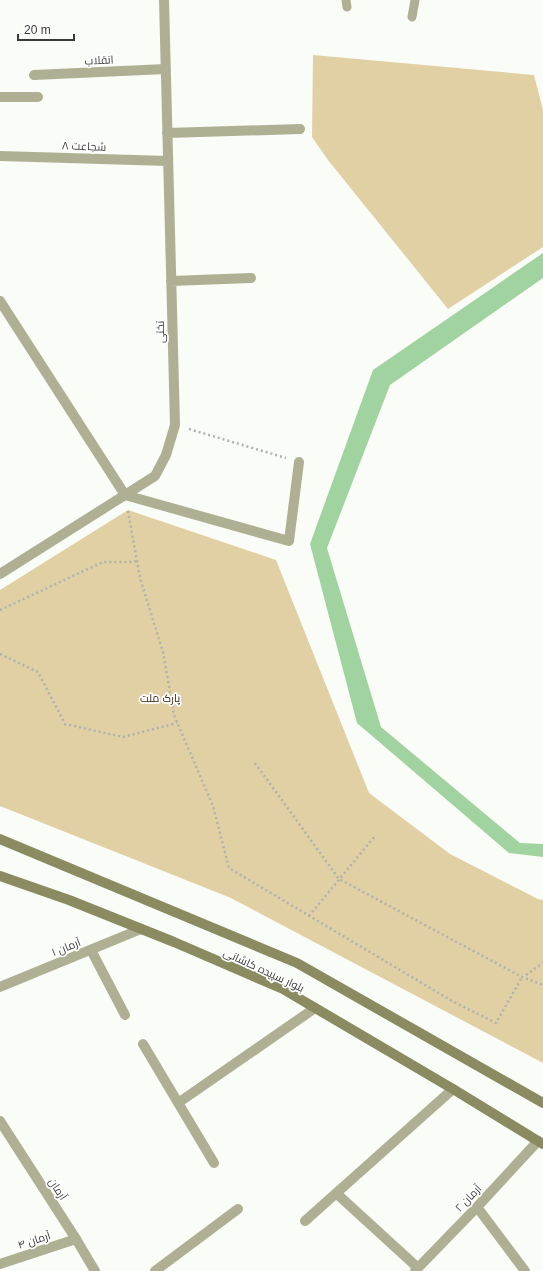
<svg xmlns="http://www.w3.org/2000/svg" width="543" height="1271" font-family="Helvetica,Cairo,sans-serif">
	<style>
		.green { fill: #e1d0a3 }
		.building { fill: #a1d3a0 }
		.lines { fill: none; stroke-linecap: round; stroke-linejoin: round }
		.path { stroke: #afb1ad; stroke-width: 2.5; stroke-dasharray: 2 3; stroke-linecap: butt }
		.service { stroke: #afb093; stroke-width: 9 }
		.minor { stroke: #afb093; stroke-width: 10 }
		.tertiary { stroke: #afb093; stroke-width: 10 }
		.secondary { stroke: #8b8b61; stroke-width: 10 }
		.labels { text-anchor: middle; stroke-width: 3.5; stroke-linejoin: round; paint-order: stroke }
		.street-label { font-size: 11px; fill: #393a38; stroke: #fff }
		.park-label { font-size: 11px; fill: #32280a; stroke: #fff }
	</style>
	<rect width="100%" height="100%" fill="#fafcf7"/>
	<!-- green -->
	<path class="green" d="M313 55 534 75 543 110V247L448 309 328 160 312 137Z
		M128 510 276 560 369 793 450 854 538 899 543 900V1063L231 898 0 806V590Z"/>
	<!-- building -->
	<path class="building" d="M543 253V278L390 385 327 548 381 727 520 843 543 844V857L509 853 357 723 310 544 373 370Z"/>
	<g class="lines">
		<!-- path -->
		<path class="path" d="M189 429 286 458
			M128 511 140 578 163 652 174 715 213 806 229 868 452 1001 496 1023 522 977
			M0 610 103 562H131L137 561
			M0 654 38 672 65 724 123 737 177 723
			M255 763 339 879 522 977 543 985
			M309 916 375 836
			M526 975 543 963"/>
		<!-- service -->
		<path class="service" d="M346 0 347 7
			M412 17 415 0"/>
		<!-- minor -->
		<path class="minor" d="M34 75 166 69
			M0 97H38
			M167 133 300 129
			M0 156 168 161
			M171 281 251 278
			M0 301 125 495 289 541 299 462
			M0 574 155 476 166 455 175 425 164 0
			M91 950 125 1015
			M0 987 141 929
			M143 1044 214 1163
			M178 1103 315 1008
			M336 1193 418 1268
			M477 1207 525 1271
			M305 1221 453 1089
			M0 1264 76 1239
			M155 1271 238 1209
			M415 1271 477 1207 538 1141"/>
		<!-- tertiary -->
		<path class="tertiary" d="M0 1121 76 1239 95 1271"/>
		<!-- secondary -->
		<path class="secondary" d="M0 839 297 963 543 1103
			M0 876 69 900 174 942 283 989 453 1089 543 1144"/>
	</g>
	<g class="labels">
		<!-- street labels -->
		<g class="street-label">
			<text transform="translate(99 60) rotate(-3)" y="4">انقلاب</text>
			<text transform="translate(84 146) rotate(2)" y="4">شجاعت ۸</text>
			<text transform="translate(160 332) rotate(-92)" y="4">تختی</text>
			<text transform="translate(66 947) rotate(-22)" y="4">آرمان ۱</text>
			<text transform="translate(264 970) rotate(25)" y="4">بلوار سپیده کاشانی</text>
			<text transform="translate(58 1189) rotate(57)" y="4">آرمان</text>
			<text transform="translate(468 1198) rotate(-46)" y="4">آرمان ۲</text>
			<text transform="translate(34 1240) rotate(-18)" y="4">آرمان ۴</text>
		</g>
		<!-- park labels -->
		<g class="park-label">
			<text x="160" y="702">پارک ملت</text>
		</g>
	</g>
	<!-- scale -->
	<path d="M18 34v6h56v-6" fill="none" stroke="#393a38" stroke-width="2"/>
	<text x="24" y="34" font-size="12" fill="#393a38" stroke="#ffffff" stroke-width="3" paint-order="stroke">20 m</text>
</svg>
